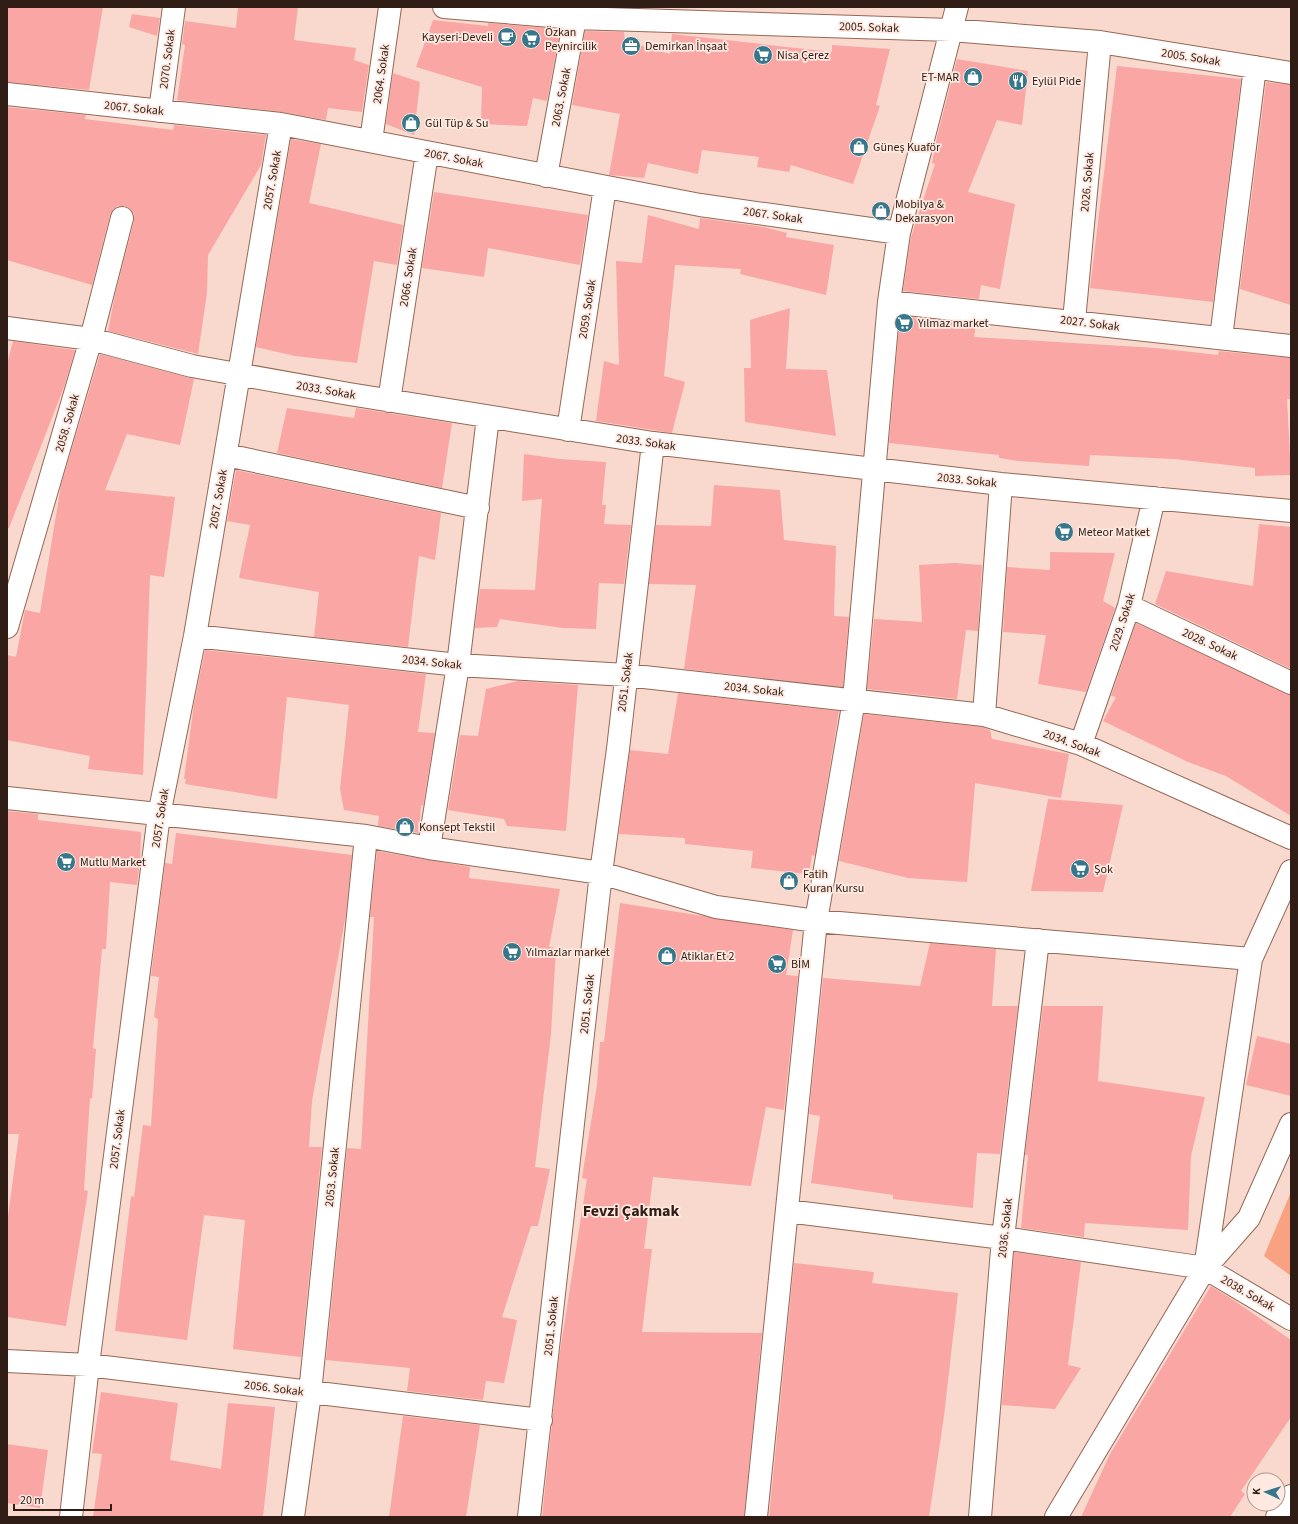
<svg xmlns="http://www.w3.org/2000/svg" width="1298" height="1524" font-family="'Source Sans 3',sans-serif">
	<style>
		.green { fill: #f8a281 }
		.building { fill: #f9a6a4 }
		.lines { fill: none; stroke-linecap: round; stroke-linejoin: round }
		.street-casing { stroke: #966755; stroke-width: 24 }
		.street { stroke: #fff; stroke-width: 22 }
		.labels { text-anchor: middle; stroke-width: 3.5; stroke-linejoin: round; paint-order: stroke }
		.street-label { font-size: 12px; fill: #2f1c14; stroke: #ffe9e0 }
		.poi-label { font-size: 12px; fill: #2f1c14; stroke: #ffe9e0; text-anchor: start }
		.district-label { font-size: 16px; font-weight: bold; fill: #2f1c14; stroke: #ffe9e0 }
	</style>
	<rect width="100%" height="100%" fill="#f9d9cd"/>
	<!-- green -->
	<path class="green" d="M1291 1192V1276L1264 1256Z"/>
	<!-- building -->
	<path class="building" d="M7 7H103L89 90 7 82Z
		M238 7H298L294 40 356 48 354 60 369 65 362 112 328 108 326 120 282 112 177 100 185 45 182 44 185 21 236 28Z
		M132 14 160 18 157 36 129 27Z
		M433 20 488 26V23L548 28 547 31H560L547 101 533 98 527 126 481 124 482 87 416 67Z
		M585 31 624 32 625 41 670 54 672 34 832 52V45L890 49 876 105 880 106 853 184 791 165 789 172 757 167 759 157 702 150 698 174 648 163 644 178 609 175 620 114 572 105Z
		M957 59 1028 71 1022 125 997 120 968 192 1015 204 1000 289 981 285 979 299 903 291 911 237 935 164 932 163 937 137Z
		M1117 66 1241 79 1213 302 1090 288Z
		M393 73 420 82 414 135 386 124Z
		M1266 82 1291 85V305L1240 289Z
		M7 107 86 115 85 119 173 130 174 125 266 135 261 165 208 255 207 293 198 354 108 331 115 295 134 221V214L130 209 125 206H118L113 210 110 215 92 285 7 260Z
		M291 139 321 144 309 203 403 225 397 265 374 261 357 363 295 356 256 347Z
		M434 192 588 215 580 265 488 248 484 277 422 268Z
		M648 215 699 229 700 218 764 227 787 233 786 237 834 245 826 295 740 274 741 269 675 265 664 376 685 382 672 433 596 421 604 361 619 365 616 261 642 263Z
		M790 308 786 369 827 370 836 436 745 422 744 368H751L750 320Z
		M900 316 976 324 974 337 1156 348 1218 355 1219 351 1291 358V399H1287L1291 475 1255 476V468L1174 459 1090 455 1089 466 1018 461 999 458V455L889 443Z
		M13 341 75 350 64 387 9 528H7V364Z
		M100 354 194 379 180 445 127 434 105 490 175 497 164 577 150 575 143 775 88 769 90 756 7 740V655L16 657 25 610 40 613 61 485Z
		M287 408 354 418 356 408 452 423 442 488 277 453Z
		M524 454 560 459 606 462 602 505H606L604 524 631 525 624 584 599 583 596 629 563 628 500 619 497 627 475 628 480 589 535 590 542 499 522 501Z
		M236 470 441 513 435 560 419 556 408 647 314 637 319 592 239 578 250 525 227 521Z
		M714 485 780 490 784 540 836 546 834 616 849 617 843 687 684 669 696 585 649 584 656 525 711 526Z
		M1259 524 1291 527V669L1155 604 1166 571 1253 586Z
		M1050 552 1115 553 1103 601 1115 608 1086 692 1038 684 1046 635 1003 632 1007 567 1050 570Z
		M955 563 982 565 978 631 966 630 957 699 867 689 874 619 922 622 919 565Z
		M1136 623 1291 695V816L1226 776 1188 762 1103 721 1116 697 1111 696Z
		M205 650 426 674 418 732 435 733 423 806 421 805 419 833 378 826 379 816 344 810 340 789 349 705 287 697 277 799 185 784 186 779H184L194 704Z
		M518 681 578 685 566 831 507 826 504 819 448 810 460 735 478 736 486 689Z
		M678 693 839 711 815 856 812 855 809 874 751 868 753 851 685 844V838L619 834 630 750 668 754Z
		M864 714 982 727 990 730 992 739 1069 754 1061 798 975 783 967 882 908 878 839 861Z
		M1048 799 1123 805 1103 892 1031 891Z
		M7 811 38 814V820L141 832 140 861 137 885 110 882 106 949H102L93 1048 96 1049 92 1099 90 1098 84 1190 88 1191 66 1326 7 1317V1224L19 1134H7Z
		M176 833 352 855 346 914 312 1101 309 1147H322L301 1357 233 1349 245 1220 204 1215 187 1340 115 1331 131 1196 134 1197 143 1125 151 1126 158 1019 154 1017 159 977 151 976 165 863 172 864Z
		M377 851 470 867 469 878 560 889 549 947 556 948 551 1034 535 1167 550 1169 538 1226H531L502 1317 517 1320 504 1383 486 1381 483 1400 407 1391 410 1368 326 1360 347 1148 361 1149 374 917H370Z
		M620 903 793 930 786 975 798 976 784 1110 766 1107 751 1186 653 1177 644 1249H652L642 1332 762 1333 744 1517H542L559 1358 587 1179 582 1178 597 1085 600 1042H604Z
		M930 943 996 949 992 1006H1018L1000 1154 977 1153 973 1208 893 1199V1195L811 1183 820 1116 809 1114 823 978 920 986Z
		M1043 1006H1103L1098 1081 1205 1097 1191 1156 1188 1230 1085 1223 1084 1237 1021 1228 1028 1155H1025Z
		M1257 1036 1291 1044V1096L1246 1085Z
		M1014 1252 1081 1262 1068 1365 1081 1368 1055 1409 1002 1405Z
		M794 1263 874 1272 872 1283 958 1293 944 1416 929 1517H769Z
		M1211 1286 1232 1299 1291 1340V1417L1241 1491 1245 1494 1230 1517H1081L1110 1454Z
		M101 1392 178 1403 170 1460 221 1469 228 1403 275 1407 263 1517H93L102 1454 92 1453Z
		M403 1416 480 1425 466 1517H389Z
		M7 1444 48 1450 40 1508 7 1503Z"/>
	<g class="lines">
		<!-- street casing -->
		<g class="street-casing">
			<path id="street" d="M444 7 575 18 951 30 1100 42 1291 73
				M7 94 281 124 700 205 899 233
				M160 111 174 7
				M371 141 390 7
				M546 176 575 18
				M889 302 1291 346
				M1074 321 1100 42
				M7 328 91 339 192 366 349 394 653 443 1001 484 1291 511
				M1221 338 1255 67
				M389 401 427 153
				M568 430 605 187
				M226 455 478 508
				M1129 606 1291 683
				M7 627 91 339 122 218
				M195 636 458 665 626 675 984 715 1081 744 1291 838
				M984 715 1001 484
				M1081 744 1129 606 1154 498
				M7 798 366 836 429 848 601 873 716 907 816 921 1251 959
				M429 848 458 665 488 417
				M787 1211 1003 1238 1205 1268 1249 1218 1291 1124
				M1205 1268 1291 1319
				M7 1361 88 1365 541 1420
				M71 1517 88 1365 159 815 195 636 281 124
				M293 1517 310 1393 366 836
				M529 1517 601 873 618 749 653 443
				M756 1517 816 921 854 700 889 302 899 233 957 7
				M980 1517 1003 1238 1038 940
				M1056 1517 1205 1268 1251 959 1291 871
				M1277 1517 1291 1496"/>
		</g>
		<!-- street -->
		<use href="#street" class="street"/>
	</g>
	<!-- icons -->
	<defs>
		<g id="cafe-disc" transform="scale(1)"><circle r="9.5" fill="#37778b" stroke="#ffe9e0"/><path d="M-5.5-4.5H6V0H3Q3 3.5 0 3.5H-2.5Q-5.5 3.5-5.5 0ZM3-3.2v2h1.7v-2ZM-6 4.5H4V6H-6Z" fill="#fff"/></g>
		<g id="supermarket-disc" transform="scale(1)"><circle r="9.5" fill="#37778b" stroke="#ffe9e0"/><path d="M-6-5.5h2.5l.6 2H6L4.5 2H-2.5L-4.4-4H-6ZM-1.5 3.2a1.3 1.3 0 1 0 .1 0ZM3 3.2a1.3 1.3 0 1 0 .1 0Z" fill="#fff"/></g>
		<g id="office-disc" transform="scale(1)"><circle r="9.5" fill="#37778b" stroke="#ffe9e0"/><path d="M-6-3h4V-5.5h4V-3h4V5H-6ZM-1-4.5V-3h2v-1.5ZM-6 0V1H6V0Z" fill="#fff"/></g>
		<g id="shop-disc" transform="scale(1)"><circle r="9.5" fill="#37778b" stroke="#ffe9e0"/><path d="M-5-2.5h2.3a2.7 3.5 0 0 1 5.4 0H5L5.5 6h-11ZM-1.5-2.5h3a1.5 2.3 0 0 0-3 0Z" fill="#fff"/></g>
		<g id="restaurant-disc" transform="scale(1)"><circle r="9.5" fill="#37778b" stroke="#ffe9e0"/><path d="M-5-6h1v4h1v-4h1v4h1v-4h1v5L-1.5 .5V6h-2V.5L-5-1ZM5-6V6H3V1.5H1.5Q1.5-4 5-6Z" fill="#fff"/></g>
	</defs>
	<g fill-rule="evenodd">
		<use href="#cafe-disc" x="507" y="37"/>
		<use href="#supermarket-disc" x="531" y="39"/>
		<use href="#office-disc" x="631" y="46"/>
		<use href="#supermarket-disc" x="763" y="55"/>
		<use href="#shop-disc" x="973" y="77"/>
		<use href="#restaurant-disc" x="1018" y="81"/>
		<use href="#shop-disc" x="411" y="123"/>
		<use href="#shop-disc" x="859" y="147"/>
		<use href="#shop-disc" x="881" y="211"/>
		<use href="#supermarket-disc" x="904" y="323"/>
		<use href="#supermarket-disc" x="1064" y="532"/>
		<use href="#shop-disc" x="405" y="827"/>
		<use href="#supermarket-disc" x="66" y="862"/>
		<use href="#supermarket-disc" x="1080" y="869"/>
		<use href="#shop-disc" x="789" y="881"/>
		<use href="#supermarket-disc" x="512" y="952"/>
		<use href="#shop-disc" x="667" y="956"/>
		<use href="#supermarket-disc" x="777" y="964"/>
	</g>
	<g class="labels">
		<!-- street labels -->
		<g class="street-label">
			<text transform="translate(869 27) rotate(2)" y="4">2005. Sokak</text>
			<text transform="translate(1191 57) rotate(9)" y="4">2005. Sokak</text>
			<text transform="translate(167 59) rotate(-83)" y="4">2070. Sokak</text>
			<text transform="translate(381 74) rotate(-82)" y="4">2064. Sokak</text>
			<text transform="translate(561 97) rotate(-79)" y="4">2063. Sokak</text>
			<text transform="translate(134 108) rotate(6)" y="4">2067. Sokak</text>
			<text transform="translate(454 158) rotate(11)" y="4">2067. Sokak</text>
			<text transform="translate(272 180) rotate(-80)" y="4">2057. Sokak</text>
			<text transform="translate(1087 182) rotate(-85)" y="4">2026. Sokak</text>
			<text transform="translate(773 215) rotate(8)" y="4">2067. Sokak</text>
			<text transform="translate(408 277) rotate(-81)" y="4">2066. Sokak</text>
			<text transform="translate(587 309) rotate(-81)" y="4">2059. Sokak</text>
			<text transform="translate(1090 323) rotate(7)" y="4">2027. Sokak</text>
			<text transform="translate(326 390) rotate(10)" y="4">2033. Sokak</text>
			<text transform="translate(67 423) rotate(-74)" y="4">2058. Sokak</text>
			<text transform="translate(646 442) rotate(8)" y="4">2033. Sokak</text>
			<text transform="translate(967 480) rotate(6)" y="4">2033. Sokak</text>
			<text transform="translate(218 499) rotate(-80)" y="4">2057. Sokak</text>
			<text transform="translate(1122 622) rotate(-72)" y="4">2029. Sokak</text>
			<text transform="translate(1210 644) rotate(25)" y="4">2028. Sokak</text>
			<text transform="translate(432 662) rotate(6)" y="4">2034. Sokak</text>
			<text transform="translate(625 682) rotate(-83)" y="4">2051. Sokak</text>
			<text transform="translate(754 689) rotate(6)" y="4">2034. Sokak</text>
			<text transform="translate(1072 743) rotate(20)" y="4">2034. Sokak</text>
			<text transform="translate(160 818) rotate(-81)" y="4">2057. Sokak</text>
			<text transform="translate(587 1004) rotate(-84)" y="4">2051. Sokak</text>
			<text transform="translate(117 1139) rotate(-83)" y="4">2057. Sokak</text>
			<text transform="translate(332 1177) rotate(-84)" y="4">2053. Sokak</text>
			<text transform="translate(1005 1228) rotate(-84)" y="4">2036. Sokak</text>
			<text transform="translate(1248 1293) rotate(30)" y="4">2038. Sokak</text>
			<text transform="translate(551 1326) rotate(-84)" y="4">2051. Sokak</text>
			<text transform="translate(274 1388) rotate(7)" y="4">2056. Sokak</text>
		</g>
		<!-- poi labels -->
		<g class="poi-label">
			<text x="545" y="36">Özkan<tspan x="545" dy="14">Peynircilik</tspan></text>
			<text x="493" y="41" text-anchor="end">Kayseri-Develi</text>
			<text x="645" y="50">Demirkan İnşaat</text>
			<text x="777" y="59">Nisa Çerez</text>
			<text x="959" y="81" text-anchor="end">ET-MAR</text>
			<text x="1032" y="85">Eylül Pide</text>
			<text x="425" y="127">Gül Tüp &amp; Su</text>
			<text x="873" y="151">Güneş Kuaför</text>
			<text x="895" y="208">Mobilya &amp;<tspan x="895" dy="14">Dekarasyon</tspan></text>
			<text x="918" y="327">Yılmaz market</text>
			<text x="1078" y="536">Meteor Matket</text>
			<text x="419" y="831">Konsept Tekstil</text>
			<text x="80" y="866">Mutlu Market</text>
			<text x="1094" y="873">Şok</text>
			<text x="803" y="878">Fatih<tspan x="803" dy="14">Kuran Kursu</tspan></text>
			<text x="526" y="956">Yılmazlar market</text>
			<text x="681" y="960">Atiklar Et 2</text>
			<text x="791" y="968">BİM</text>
		</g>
		<!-- district labels -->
		<g class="district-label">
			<text x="631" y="1216">Fevzi Çakmak</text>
		</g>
	</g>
	<!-- border -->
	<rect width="1298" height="1524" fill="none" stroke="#2f1c14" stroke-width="16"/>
	<!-- north arrow -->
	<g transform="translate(1266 1492) rotate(274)"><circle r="19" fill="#ffe9e0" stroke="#ac978e"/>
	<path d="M0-3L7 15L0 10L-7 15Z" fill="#37778b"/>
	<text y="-6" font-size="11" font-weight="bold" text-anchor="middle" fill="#2f1c14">K</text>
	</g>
	<!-- scale -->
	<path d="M14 1504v6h97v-6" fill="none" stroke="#2f1c14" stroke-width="2"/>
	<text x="20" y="1504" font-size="12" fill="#2f1c14" stroke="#ffe9e0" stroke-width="3" paint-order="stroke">20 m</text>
</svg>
